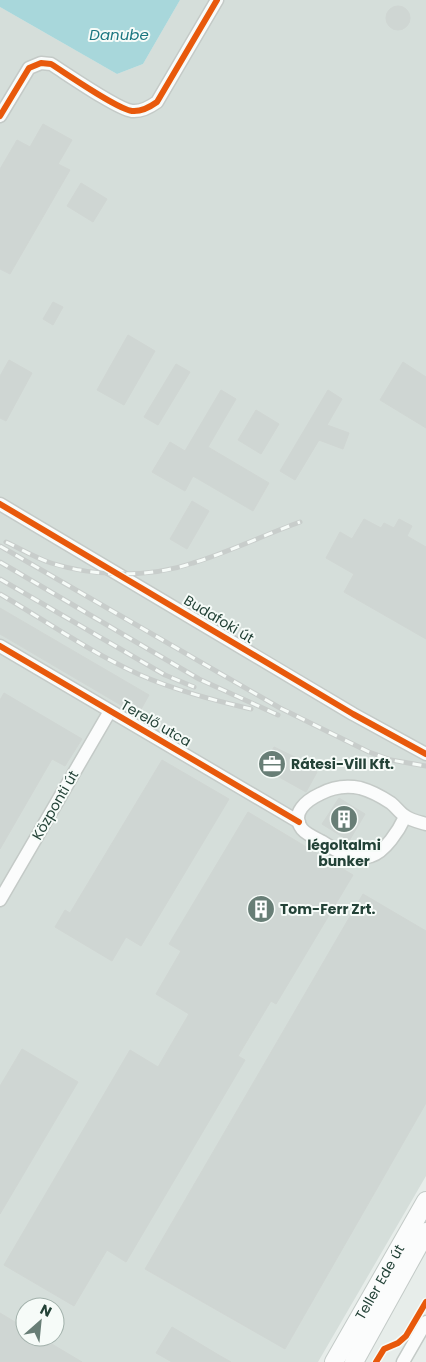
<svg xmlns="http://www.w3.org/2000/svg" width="426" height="1362" font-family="Poppins,sans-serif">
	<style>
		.built { fill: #d5deda; fill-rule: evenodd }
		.water { fill: #a8d7db }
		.building { fill: #cfd6d3; stroke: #d0d6d3 }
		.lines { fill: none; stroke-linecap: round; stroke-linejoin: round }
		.street-casing { stroke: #c4cac7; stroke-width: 15 }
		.secondary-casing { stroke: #c3cac7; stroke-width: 20 }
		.street { stroke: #fbfcfc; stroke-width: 12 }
		.secondary { stroke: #fbfcfc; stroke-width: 18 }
		.rail-casing { stroke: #c8cdcb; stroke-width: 5 }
		.rail { stroke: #f6fbf8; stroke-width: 3; stroke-dasharray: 9; stroke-linecap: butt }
		.cycleway-casing { stroke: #f6fbf8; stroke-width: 9 }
		.cycleway { stroke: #e8590c; stroke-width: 6 }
		.labels { text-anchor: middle; stroke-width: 4; stroke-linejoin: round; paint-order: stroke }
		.street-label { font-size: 14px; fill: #234237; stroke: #f6fbf8 }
		.poi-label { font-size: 14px; font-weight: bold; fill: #234237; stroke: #f6fbf8; text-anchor: start }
		.water-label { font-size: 15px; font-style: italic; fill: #1b7680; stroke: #f6fbf8 }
	</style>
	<rect width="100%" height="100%" fill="#e7edea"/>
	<!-- built -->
	<path class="built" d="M180 0H426V1176L318 1362H0V7L117 74 143 64ZM25 1307H55V1337H25Z"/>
	<!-- water -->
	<path class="water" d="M0 0H180L143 64 117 74 0 7Z"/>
	<!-- building -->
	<path class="building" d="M386 18a12 12 0 1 1 24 0a12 12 0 1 1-24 0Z
		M43 124 72 140 58 164 70 170 10 274 0 269V169L17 140 30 147Z
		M81 183 107 199 93 222 67 206Z
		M53 302 63 307 53 325 43 319Z
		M128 335 155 351 124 405 97 390Z
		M9 360 32 373 6 421 0 418V376Z
		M403 362 426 377V428L380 400Z
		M176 364 190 372 158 425 144 417Z
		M221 390 236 399 208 447 269 483 253 511 193 476 185 491 152 472 170 442 185 451Z
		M328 390 342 399 327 425 349 433 343 449 319 440 295 480 280 471Z
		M256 410 279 424 261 454 238 440Z
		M192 501 209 511 187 549 170 539Z
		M364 519 381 528 384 523 394 528 399 519 412 526 407 536 426 547V639L344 592 354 574 326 558 340 532 352 539Z
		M0 608 149 695 140 711 133 707 131 711 0 634Z
		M4 693 82 739 65 766 52 759 0 849V700Z
		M274 747 301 760 300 761 317 772 306 792 263 768Z
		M162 760 229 799 141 946 126 937 112 961 55 927 65 910 70 913Z
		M339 798 365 814 349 841 322 824Z
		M248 812 353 875 276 1004 271 1001 238 1056 245 1060 126 1262 107 1250 74 1306 4 1265 130 1050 158 1067 189 1014 156 994 181 951 169 944Z
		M363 894 426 931V1103L285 1349 145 1269Z
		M22 1049 78 1082 0 1214V1086Z
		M0 1313 25 1328V1337H40L82 1362H0Z
		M172 1327 217 1354 231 1362H172L156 1353Z"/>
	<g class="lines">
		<!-- street casing -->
		<g class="street-casing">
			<path id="street" d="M0 116 29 68 41 63 51 64C67 74 117 109 132 111 142 112 150 107 157 102L217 0
				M0 504 353 714 426 754
				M0 646 299 822
				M405 817C399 830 385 852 371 856 353 862 335 850 321 841 315 838 306 834 302 829 290 813 307 800 320 794 333 787 345 785 360 788 371 791 382 797 391 803 396 807 400 813 405 816 410 820 419 822 426 824
				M0 900 110 711
				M403 1362 426 1322"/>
		</g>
		<!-- secondary casing -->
		<g class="secondary-casing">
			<g id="secondary">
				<path id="s1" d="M334 1362 426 1201"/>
				<path d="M354 1362 426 1232"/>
			</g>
		</g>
		<!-- street -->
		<use href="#street" class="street"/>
		<!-- secondary -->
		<use href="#secondary" class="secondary"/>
		<!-- rail casing -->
		<g class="rail-casing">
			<path id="rail" d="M6 542C21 549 36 558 51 563 95 577 149 578 193 563 229 552 264 535 300 522
				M0 546 280 708 369 752 391 760 426 766
				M0 562 199 679 278 715
				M0 579 165 675 194 687
				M0 594C46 621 90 652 138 674 174 690 213 700 251 709"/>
		</g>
		<!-- rail -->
		<use href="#rail" class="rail"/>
		<!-- cycleway casing -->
		<g class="cycleway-casing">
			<path id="cycleway" d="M0 116 29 68 41 63 51 64C67 74 117 109 132 111 142 112 150 107 157 102L217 0
				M0 504 353 714 426 754
				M0 646 299 822
				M376 1362 384 1349 398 1343 406 1336 426 1302"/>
		</g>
		<!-- cycleway -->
		<use href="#cycleway" class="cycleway"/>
	</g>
	<!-- icons -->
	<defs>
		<g id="office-disc" transform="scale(1.4375)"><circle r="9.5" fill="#687e76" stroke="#f6fbf8"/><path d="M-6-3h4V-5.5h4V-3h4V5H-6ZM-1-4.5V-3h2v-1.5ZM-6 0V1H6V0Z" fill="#fff"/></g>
		<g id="building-disc" transform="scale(1.4375)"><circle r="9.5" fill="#687e76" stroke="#f6fbf8"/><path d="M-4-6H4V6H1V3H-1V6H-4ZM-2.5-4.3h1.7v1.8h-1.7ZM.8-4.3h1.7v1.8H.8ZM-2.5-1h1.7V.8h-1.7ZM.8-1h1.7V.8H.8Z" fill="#fff"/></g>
	</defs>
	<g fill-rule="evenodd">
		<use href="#office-disc" x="272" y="764"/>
		<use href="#building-disc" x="344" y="819"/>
		<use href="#building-disc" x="261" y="909"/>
	</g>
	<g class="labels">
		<!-- street labels -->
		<g class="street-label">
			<text transform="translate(219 619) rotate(31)" y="5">Budafoki út</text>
			<text transform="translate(156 723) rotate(30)" y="5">Terelő utca</text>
			<text transform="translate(55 805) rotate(-60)" y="5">Központi út</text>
			<text dy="5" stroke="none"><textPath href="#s1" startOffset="92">Teller Ede út</textPath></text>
		</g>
		<!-- poi labels -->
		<g class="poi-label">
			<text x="291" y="769">Rátesi-Vill Kft.</text>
			<text x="344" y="850" text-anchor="middle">légoltalmi<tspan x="344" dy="16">bunker</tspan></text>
			<text x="280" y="914">Tom-Ferr Zrt.</text>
		</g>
		<!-- water labels -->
		<g class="water-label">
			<text x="119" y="40">Danube</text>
		</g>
	</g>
	<!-- north arrow -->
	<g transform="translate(40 1322) rotate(27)"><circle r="24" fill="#f6fbf8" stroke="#a2b1ab"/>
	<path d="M0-4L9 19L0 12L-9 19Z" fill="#687e76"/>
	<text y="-8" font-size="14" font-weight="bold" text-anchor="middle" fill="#234237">N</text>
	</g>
</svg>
